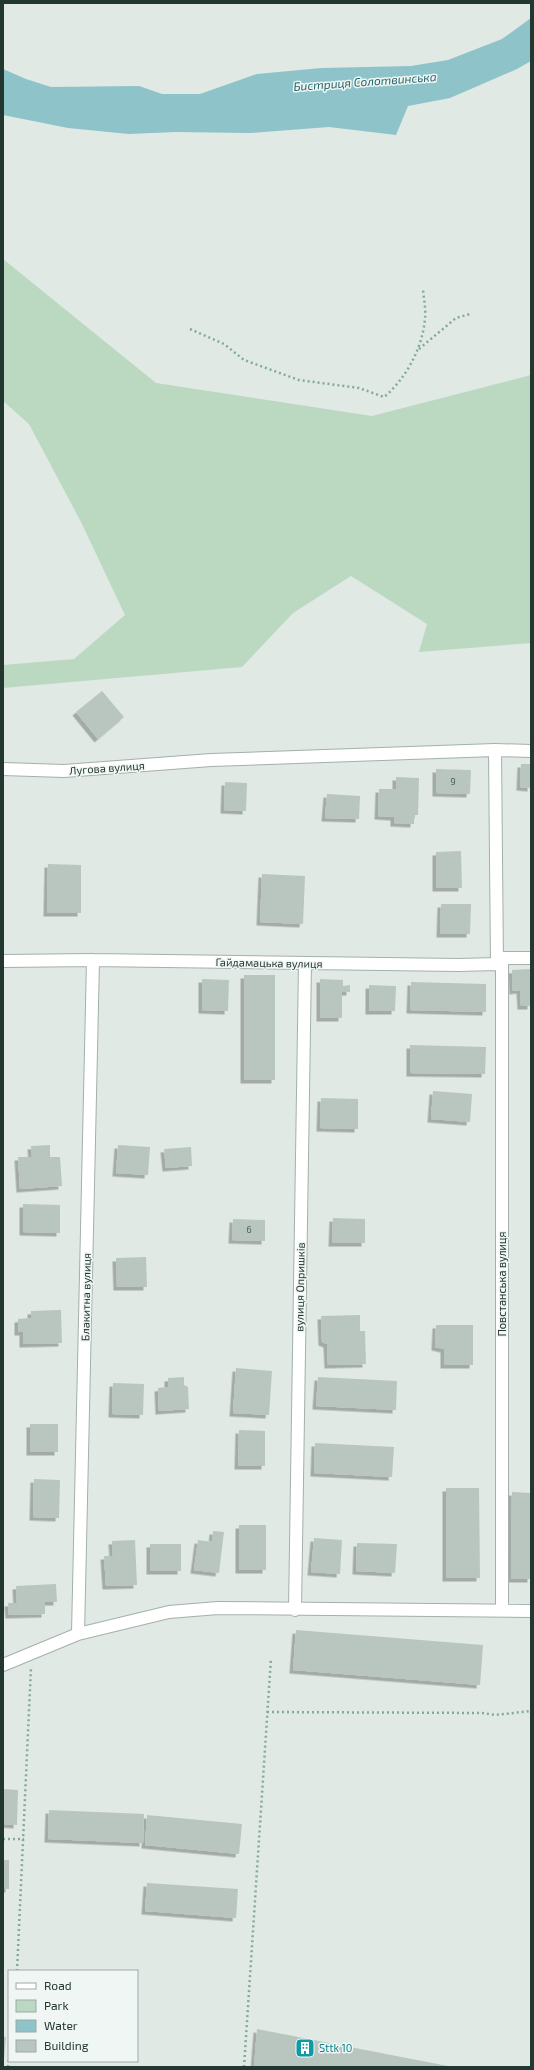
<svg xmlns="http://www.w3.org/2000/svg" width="534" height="2070" font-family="'Exo 2',sans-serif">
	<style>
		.green { fill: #bbd8c1 }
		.water { fill: #8dc3c9 }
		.building { fill: #b9c6c0; filter: url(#shadow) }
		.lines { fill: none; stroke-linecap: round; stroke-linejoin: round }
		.minor-casing { stroke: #a4b0ab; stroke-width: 14 }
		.path { stroke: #84a99b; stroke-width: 2.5; stroke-dasharray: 2 3; stroke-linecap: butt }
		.minor { stroke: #fff; stroke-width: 12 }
		.labels { text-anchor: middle; stroke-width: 3; stroke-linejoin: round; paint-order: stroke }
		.number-label { font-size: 9px; fill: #485b55 }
		.street-label { font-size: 11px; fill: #233731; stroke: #f0f6f3 }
		.culture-label { font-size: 11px; fill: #0d838f; stroke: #f0f6f3; text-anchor: start }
		.water-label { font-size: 12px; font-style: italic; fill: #24646c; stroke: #f0f6f3 }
	</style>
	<defs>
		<filter id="shadow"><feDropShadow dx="-3.5" dy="3.5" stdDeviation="0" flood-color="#0004"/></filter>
	</defs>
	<rect width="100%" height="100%" fill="#e0e9e4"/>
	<!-- green -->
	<path class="green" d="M3 259 156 383 372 416 531 375V643L419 652 427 624 351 576 293 613 242 667 3 688V665L74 659 125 615 81 522 29 424 3 401Z"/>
	<!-- water -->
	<path class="water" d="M531 18V61L517 69 450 98 408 106 396 135 329 127 251 133 175 132 129 134 68 128 3 115V69L26 79 51 87 139 86 162 94H200L257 74 321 68 411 66 448 60 502 39Z"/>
	<!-- building -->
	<path class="building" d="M102 691 124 717 98 739 76 712Z
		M521 764H531V788L520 787Z
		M436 769 471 770 470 794 436 793Z
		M396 777 419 778 418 815H414V824L394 823V817L378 816 379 789H396Z
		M225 782 247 783 246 811 224 810Z
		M327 794 360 796 359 819 325 818Z
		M461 851 462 888H436V852Z
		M48 864 81 865V913H47Z
		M262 874 305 876 303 924 260 922Z
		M441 904H471L470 934H440Z
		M531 969V1006H521L520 990 513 991 512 970Z
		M244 975H275V1080H244Z
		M202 979 229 980 228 1011 202 1010Z
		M320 979 343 980V986L350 985V992H342V1018H320Z
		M411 982 486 984V1012L410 1010Z
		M369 985 396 986 395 1011H369Z
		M410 1045 486 1047 485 1074 410 1073Z
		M433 1091 472 1094 470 1122 431 1119Z
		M321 1098 358 1099V1129L320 1128Z
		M50 1145V1157H60L62 1186 20 1189 18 1157H32L31 1146Z
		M118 1145 150 1147 148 1175 116 1173Z
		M191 1147 192 1166 166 1168 164 1149Z
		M23 1204 60 1205V1233L23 1232Z
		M333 1218 365 1219V1243H332Z
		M233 1219 265 1220V1241L232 1240Z
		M146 1257 147 1287H117L116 1258Z
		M61 1310 62 1343 23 1344V1332H18V1319L31 1318V1311Z
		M360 1315V1331H365L366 1364 328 1365 327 1344 322 1342 321 1316Z
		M436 1325H473V1365H444V1349L435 1347Z
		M236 1368 272 1371 269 1415 233 1413Z
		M184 1377V1385L188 1387 189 1409 159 1411 158 1388 168 1387V1378Z
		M318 1377 397 1381 396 1410 316 1406Z
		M113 1383 144 1384 143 1415 112 1414Z
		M30 1424H58V1452H30Z
		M239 1430 265 1431V1466H238Z
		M315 1443 394 1447 392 1477 314 1473Z
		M34 1479 60 1480 59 1518 33 1517Z
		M446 1488H479L480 1578H446Z
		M512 1492 531 1493V1579H511Z
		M239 1525H266V1570H239Z
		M213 1531 224 1532 219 1573 194 1570 198 1540 212 1542Z
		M314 1538 342 1540 340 1574 311 1572Z
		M135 1540 137 1585 106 1586 104 1556H113L112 1541Z
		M357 1543 397 1544 395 1573 356 1571Z
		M150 1544H181V1571H150Z
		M56 1584 57 1602H45V1614L9 1615 8 1603H17L16 1586Z
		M296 1630 483 1645 480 1685 293 1670Z
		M3 1789 18 1790 17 1825 3 1824Z
		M49 1810 144 1814 143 1843 48 1839Z
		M147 1815 242 1824 239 1854 145 1845Z
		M3 1860H9V1889H3Z
		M147 1883 238 1889 236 1918 145 1911Z
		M257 2029 448 2066V2067H254Z
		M3 2037H6L4 2059 3 2058Z"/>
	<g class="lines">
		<!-- minor casing -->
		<g class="minor-casing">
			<path id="minor" d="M495 750 531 751
				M3 769 64 771 211 760 495 750 497 964
				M502 958V1610
				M3 961 93 960 458 965 497 964 502 958H531
				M295 1610 305 963
				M78 1634 93 960
				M3 1665 78 1634 169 1612 218 1608 531 1611"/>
		</g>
		<!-- path -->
		<path class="path" d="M190 329 224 344 244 360 299 380 359 388 384 397C406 379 423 347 425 318 426 310 424 299 423 290
			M419 349 456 318 470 314
			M267 1712 482 1713 495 1715 531 1711
			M3 1839H24
			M17 1971 31 1667
			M8 2067 9 2058
			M244 2067 271 1658"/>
		<!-- minor -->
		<use href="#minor" class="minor"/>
	</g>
	<!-- icons -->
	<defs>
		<g id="building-square" transform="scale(1)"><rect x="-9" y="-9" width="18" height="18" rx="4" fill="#0f9aa8" stroke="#f0f6f3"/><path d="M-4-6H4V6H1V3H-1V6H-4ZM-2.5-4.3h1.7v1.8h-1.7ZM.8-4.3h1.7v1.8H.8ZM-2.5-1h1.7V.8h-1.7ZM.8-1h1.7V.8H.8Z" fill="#fff"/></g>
	</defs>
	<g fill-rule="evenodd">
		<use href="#building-square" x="305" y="2048"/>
	</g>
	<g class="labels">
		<!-- number labels -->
		<g class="number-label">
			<text x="453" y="785">9</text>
			<text x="249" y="1233">6</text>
		</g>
		<!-- street labels -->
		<g class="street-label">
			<text transform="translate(107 768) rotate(-4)" y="4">Лугова вулиця</text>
			<text transform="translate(269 963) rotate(1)" y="4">Гайдамацька вулиця</text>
			<text transform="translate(502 1284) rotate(-90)" y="4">Повстанська вулиця</text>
			<text transform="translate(300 1287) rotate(-89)" y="4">вулиця Опришків</text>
			<text transform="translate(86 1297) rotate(-89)" y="4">Блакитна вулиця</text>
		</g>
		<!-- culture labels -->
		<g class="culture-label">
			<text x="319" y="2052">Sttk 10</text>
		</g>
		<!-- water labels -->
		<g class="water-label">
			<text transform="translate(365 82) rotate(-4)" y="4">Бистриця Солотвинська</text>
		</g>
	</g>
	<!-- border -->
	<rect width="534" height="2070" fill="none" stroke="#233731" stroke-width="8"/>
	<!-- legend -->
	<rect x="8" y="1970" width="130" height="92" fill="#f0f6f3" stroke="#9eaaa5"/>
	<rect x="16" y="1983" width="20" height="6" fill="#ffffff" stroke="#9eaaa5"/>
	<text x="44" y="1990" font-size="12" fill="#233731">Road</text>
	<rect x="16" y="2000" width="20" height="12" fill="#bbd8c1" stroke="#9eaaa5"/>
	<text x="44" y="2010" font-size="12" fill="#233731">Park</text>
	<rect x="16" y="2020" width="20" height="12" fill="#8dc3c9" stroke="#9eaaa5"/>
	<text x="44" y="2030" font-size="12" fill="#233731">Water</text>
	<rect x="16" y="2040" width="20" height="12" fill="#b9c6c0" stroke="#9eaaa5"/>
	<text x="44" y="2050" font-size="12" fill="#233731">Building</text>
</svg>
